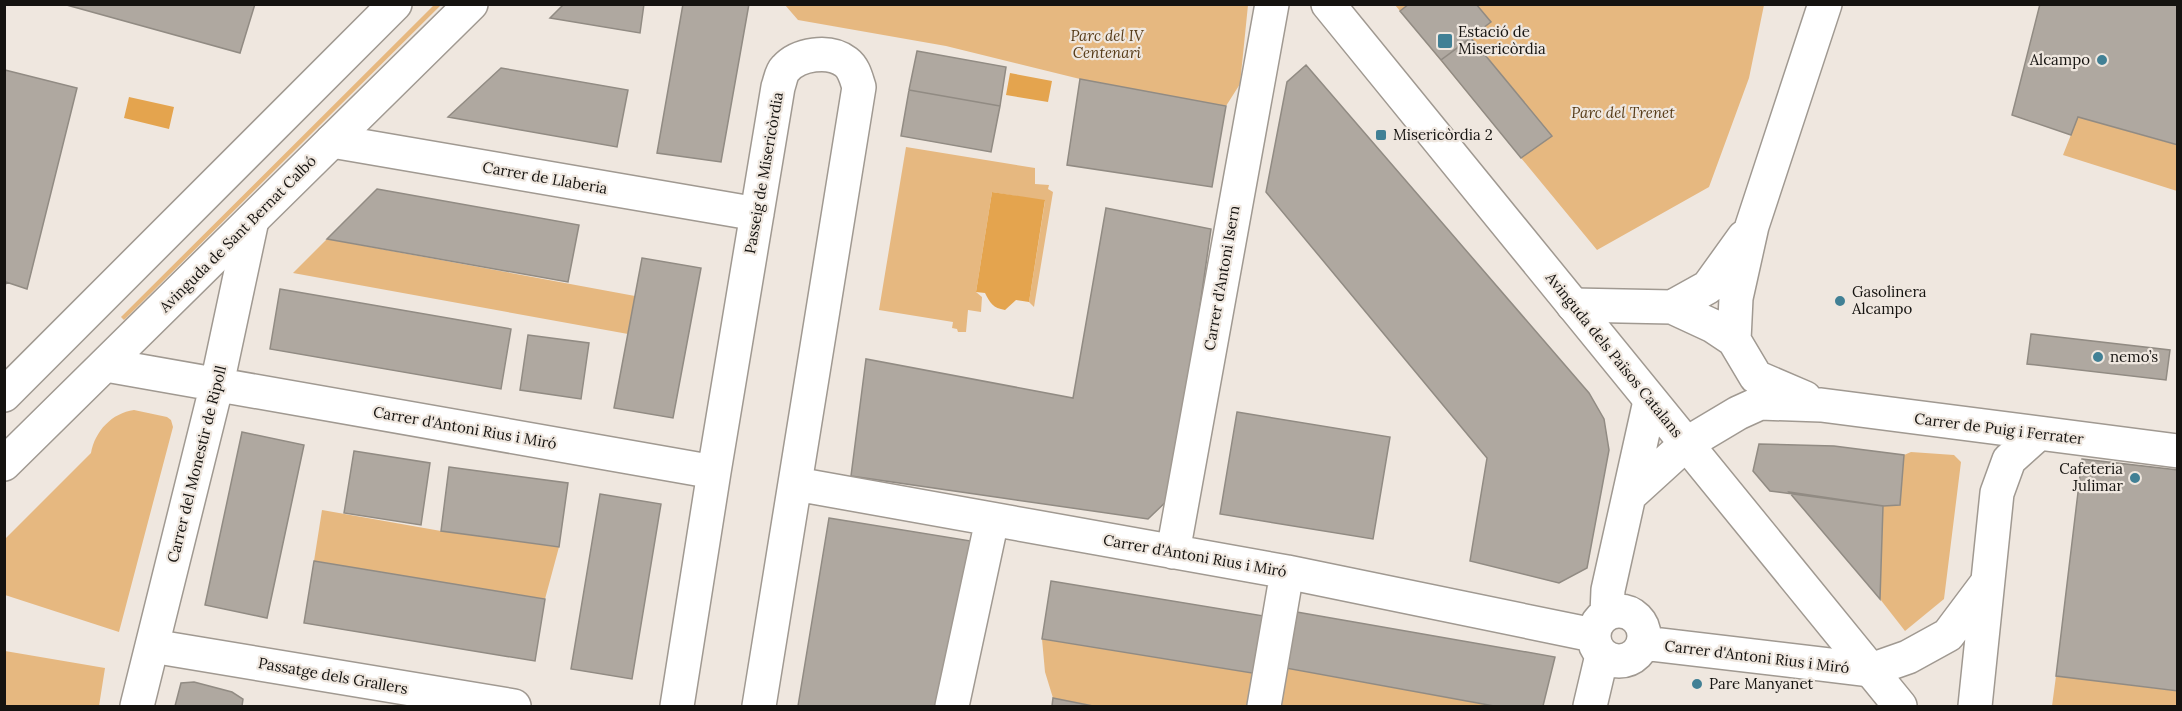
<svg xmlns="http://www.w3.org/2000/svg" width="2182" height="711" font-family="Lora,serif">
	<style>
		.green { fill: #e6b880 }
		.water { fill: #e4a44e }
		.building { fill: #afa8a0; stroke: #918b83; stroke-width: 1.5 }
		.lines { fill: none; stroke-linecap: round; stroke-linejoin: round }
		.minor-casing { stroke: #a09991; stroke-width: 36 }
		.major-casing { stroke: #a09991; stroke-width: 36 }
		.minor { stroke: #fff; stroke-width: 33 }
		.major { stroke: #fff; stroke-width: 33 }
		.poi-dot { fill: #418095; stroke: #efe7df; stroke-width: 2 }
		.labels { text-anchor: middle; stroke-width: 4.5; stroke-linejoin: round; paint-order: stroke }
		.poi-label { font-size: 15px; fill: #151310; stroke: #efe7df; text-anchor: start }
		.park-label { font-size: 15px; font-style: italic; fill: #563b18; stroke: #efe7df }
		.street-label { font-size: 15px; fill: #151310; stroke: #efe7df }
	</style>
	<rect width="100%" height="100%" fill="#efe7df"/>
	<!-- green -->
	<path class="green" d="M434 5H441L124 320 121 317Z
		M785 5H1248L1240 84 1226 106 1080 79 946 46 798 20Z
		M1395 5H1764L1749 78 1709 187 1597 250Z
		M2078 117 2177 145V191L2063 155Z
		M906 147 1035 168V184L1049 185 1048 189 1053 192 1034 307 1029 302 1045 201 992 192 976 292 982 297 981 312 968 310 966 332H958L957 329 952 328 953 322 879 310Z
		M327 239 635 296 628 334 293 273Z
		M134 410 167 417 171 420 173 427 119 632 5 595V539L91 453C95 431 112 413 134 410Z
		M1911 452 1954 455 1961 462 1944 599 1905 631 1880 599 1883 506 1900 505 1904 455Z
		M322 510 441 531 559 547 545 599 314 561Z
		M1042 639 1258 674 1253 706H1094L1053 698 1045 672Z
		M5 651 105 668 99 706H5Z
		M1280 667 1494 706H1275Z
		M2056 676 2177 691V706H2052Z"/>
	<!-- water -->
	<path class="water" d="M1010 73 1052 81 1048 102 1006 95Z
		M129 97 174 107 169 129 124 118Z
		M992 192 1045 200 1029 302 1016 300 1005 310C993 308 990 303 985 293L976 292Z"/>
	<!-- building -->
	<path class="building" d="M63 4H255L240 53Z
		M564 4H644L640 33 550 18Z
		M683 4H749L721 162 657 153Z
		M1409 4H1476L1491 22 1441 60 1400 11Z
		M2040 4H2178V145L2078 117 2071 135 2012 115Z
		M1471 38 1552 136 1521 158 1441 60Z
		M917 51 1006 67 1000 106 909 90Z
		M1306 65 1589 393 1604 419 1609 450 1587 568 1559 583 1470 561 1487 458 1266 192 1287 82Z
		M501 68 628 90 617 147 448 117Z
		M5 70 77 88 27 289 6 282 4 291Z
		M1080 79 1226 106 1212 187 1067 165Z
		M909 90 1000 106 991 152 901 136Z
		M377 189 579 225 568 282 327 239Z
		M1106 208 1211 229 1173 495 1148 519 851 476 866 359 1073 398Z
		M642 258 701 268 673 418 614 408Z
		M280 289 511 329 501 389 270 349Z
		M2031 334 2170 350 2166 380 2027 364Z
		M528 335 589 343 581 399 520 390Z
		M1237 412 1390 437 1373 539 1220 514Z
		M242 432 304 445 267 618 205 605Z
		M1759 444 1834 446 1904 455 1900 505 1883 506 1770 491 1753 471Z
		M354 451 430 463 421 525 344 513Z
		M2082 459 2178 470V691L2056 676Z
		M449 467 568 483 559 547 441 531Z
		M1789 492 1883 506 1880 599Z
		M600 494 661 504 632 679 571 669Z
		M829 518 971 541 944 706H798Z
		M314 561 545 599 535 661 304 623Z
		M1051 581 1270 617 1258 674 1042 639Z
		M1291 611 1555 657 1543 706H1494L1280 667Z
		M194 682 232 692 243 699 242 706H175L181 683Z
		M1053 698 1093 706H1052Z"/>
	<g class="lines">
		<!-- minor casing -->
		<g class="minor-casing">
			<path id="minor" d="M332 141 757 214
				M1573 305 1672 307 1713 326 1734 340 1756 377 1805 398
				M1672 307 1708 287 1744 237
				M1734 340 1736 298 1752 226 1825 4
				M106 365 714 472
				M796 484 1287 572 1593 635
				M1630 495 1686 444 1738 413 1760 403 1821 405 2178 451
				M1173 552 1272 4
				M1594 636a25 25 0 1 1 50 0a25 25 0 1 1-50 0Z
				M1607 614 1608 590 1650 401
				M1643 643 1871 670 1908 657 1948 635 1987 583
				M152 646 514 706
				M137 706 217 384 252 220
				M677 706 714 472 778 87C780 82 781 73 785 69 798 54 829 49 846 62 854 68 856 78 859 87L759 706
				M952 706 992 520
				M1264 706 1287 572
				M1590 706 1602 655
				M1975 706 1997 493 2009 460 2038 434"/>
		</g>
		<!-- major casing -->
		<g class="major-casing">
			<path id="major" d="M1328 4 1900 706
				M4 395 395 4
				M4 464 471 4"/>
		</g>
		<!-- minor -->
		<use href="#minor" class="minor"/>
		<!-- major -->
		<use href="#major" class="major"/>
	</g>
	<!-- markers -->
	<g class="poi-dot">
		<rect x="1437" y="33" width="16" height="16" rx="3"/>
		<circle cx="2102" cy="60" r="6"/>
		<rect x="1375" y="129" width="12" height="12" rx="3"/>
		<circle cx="1840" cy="301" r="6"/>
		<circle cx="2098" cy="357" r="6"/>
		<circle cx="2135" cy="478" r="6"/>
		<circle cx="1697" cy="684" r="6"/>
	</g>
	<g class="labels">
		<!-- poi labels -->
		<g class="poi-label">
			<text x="1458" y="37">Estació de<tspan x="1458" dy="17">Misericòrdia</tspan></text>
			<text x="2090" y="65" text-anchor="end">Alcampo</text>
			<text x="1393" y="140">Misericòrdia 2</text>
			<text x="1852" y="297">Gasolinera<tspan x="1852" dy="17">Alcampo</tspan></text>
			<text x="2110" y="362">nemo’s</text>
			<text x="2123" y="474" text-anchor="end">Cafeteria<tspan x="2123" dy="17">Julimar</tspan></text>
			<text x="1709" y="689">Pare Manyanet</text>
		</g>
		<!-- park labels -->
		<g class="park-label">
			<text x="1107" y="41">Parc del IV<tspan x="1107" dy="17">Centenari</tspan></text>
			<text x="1623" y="118">Parc del Trenet</text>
		</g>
		<!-- street labels -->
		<g class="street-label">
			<text transform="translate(764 173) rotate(-80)" y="5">Passeig de Misericòrdia</text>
			<text transform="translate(545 178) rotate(10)" y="5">Carrer de Llaberia</text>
			<text transform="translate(238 234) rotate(-45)" y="5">Avinguda de Sant Bernat Calbó</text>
			<text transform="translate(1222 278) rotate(-80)" y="5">Carrer d'Antoni Isern</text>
			<text transform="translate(1614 355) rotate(51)" y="5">Avinguda dels Països Catalans</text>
			<text transform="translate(465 428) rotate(10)" y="5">Carrer d'Antoni Rius i Miró</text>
			<text transform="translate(1999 429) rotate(7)" y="5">Carrer de Puig i Ferrater</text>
			<text transform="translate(197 464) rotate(-76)" y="5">Carrer del Monestir de Ripoll</text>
			<text transform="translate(1195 556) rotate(10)" y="5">Carrer d'Antoni Rius i Miró</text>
			<text transform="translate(1757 657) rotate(7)" y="5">Carrer d'Antoni Rius i Miró</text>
			<text transform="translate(333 676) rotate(10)" y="5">Passatge dels Grallers</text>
		</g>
	</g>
	<!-- border -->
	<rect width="2182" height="711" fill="none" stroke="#151310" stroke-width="12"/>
</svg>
